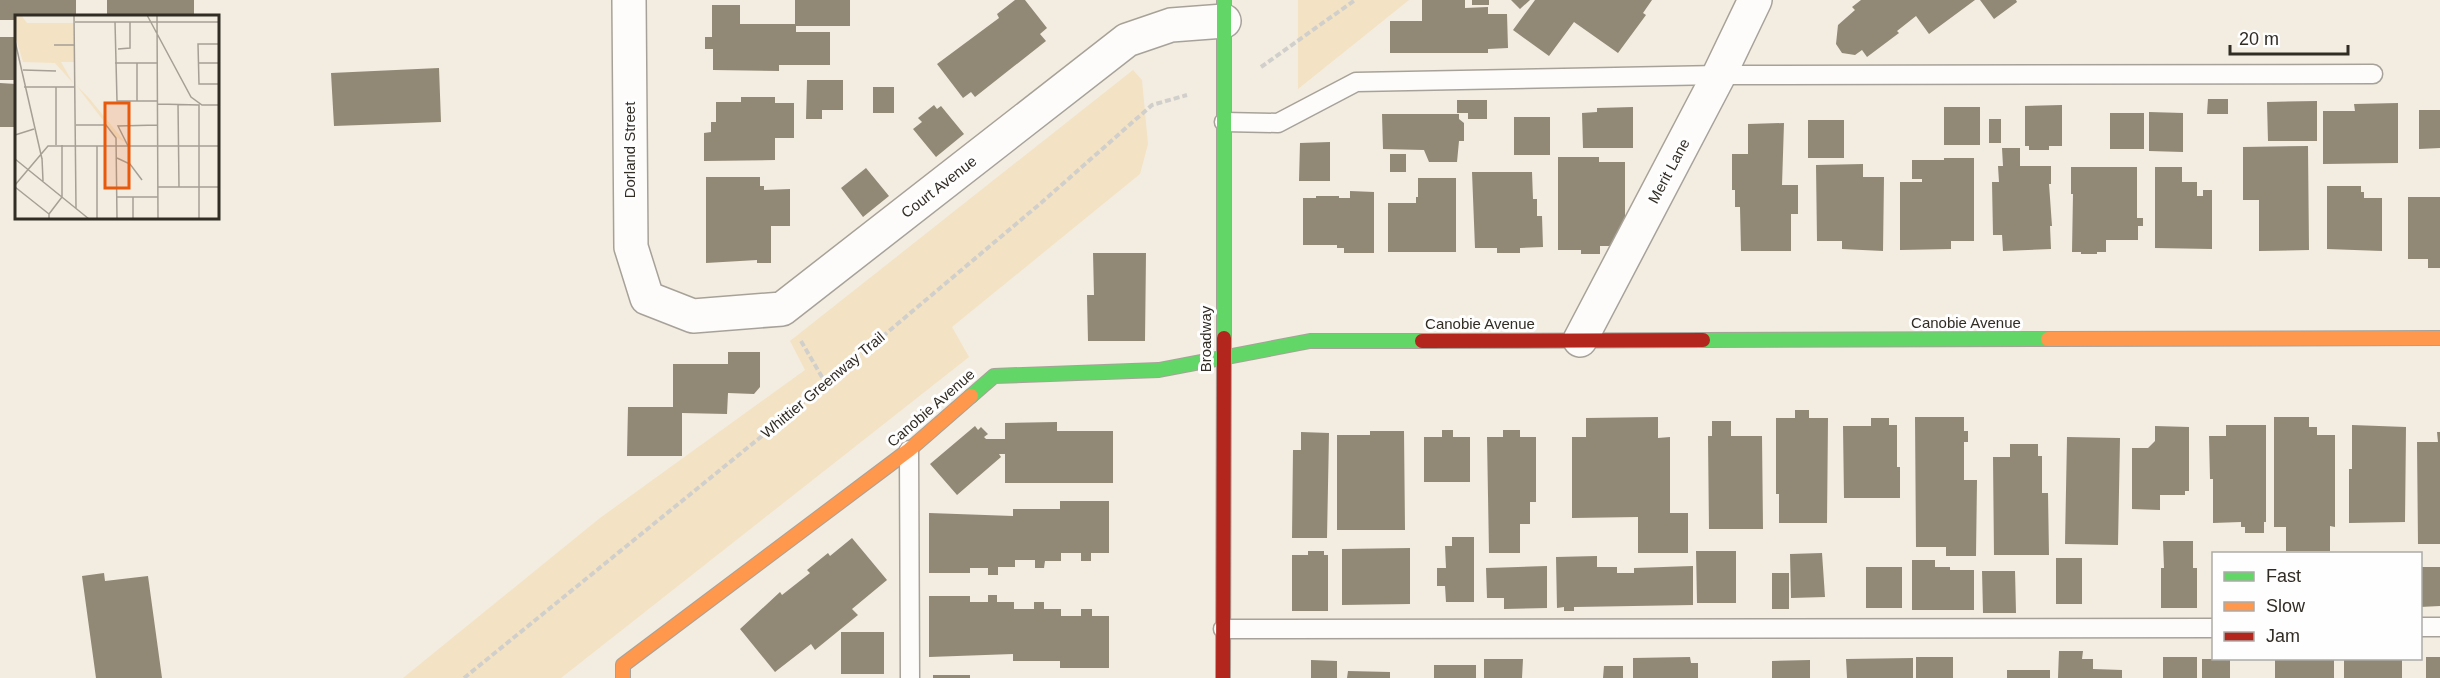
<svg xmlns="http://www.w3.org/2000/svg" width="2440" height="678" font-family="Arial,sans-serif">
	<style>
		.green { fill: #f3e3c4 }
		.building { fill: #918976 }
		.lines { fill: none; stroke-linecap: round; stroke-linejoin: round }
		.lane-casing { stroke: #a7a299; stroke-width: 21 }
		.street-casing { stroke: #a7a299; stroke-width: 36 }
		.fast-casing { stroke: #a7a299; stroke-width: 16 }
		.slow-casing { stroke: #a7a299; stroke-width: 16 }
		.jam-casing { stroke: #a7a299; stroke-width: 16 }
		.path { stroke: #d1cfcb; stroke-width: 4; stroke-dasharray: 6 3; stroke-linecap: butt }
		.lane { stroke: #fdfcfa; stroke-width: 18 }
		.street { stroke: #fdfcfa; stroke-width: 33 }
		.fast { stroke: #63d668; stroke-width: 14 }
		.slow { stroke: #ff974d; stroke-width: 14 }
		.jam { stroke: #b3261e; stroke-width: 14 }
		.labels { text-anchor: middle; stroke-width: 6; stroke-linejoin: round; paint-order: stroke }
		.street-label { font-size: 15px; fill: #312c24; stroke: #fefefe }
		.inset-road { fill: none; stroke: #a59f95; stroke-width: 1.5 }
		.view { fill: #e8590c; fill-opacity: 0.15; stroke: #e8590c; stroke-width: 3 }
		.inset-edge { fill: none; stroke: #312c24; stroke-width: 3 }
	</style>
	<rect width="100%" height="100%" fill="#f3ece0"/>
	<!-- green -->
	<path class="green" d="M1298 0H1409L1298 89Z
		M1133 70 1142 80 1148 144 1140 174 952 327 969 357 561 678H403L600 518 805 370 790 341Z"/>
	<!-- building -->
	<path class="building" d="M0 0H76V16H16V20H0Z
		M107 0H194V16H107Z
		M795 0H850V26H796V32H830V65H779V71L713 70V49H705V37H712V5H740V24H795Z
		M1015 0H1025L1047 28 1040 34 1046 41 975 97 971 92 963 98 937 64 999 18 997 14Z
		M1422 0H1465V8L1488 7V14H1507L1508 48 1488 49V53H1390V21H1422Z
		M1472 0H1489V5H1472Z
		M1511 0H1530L1520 9Z
		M1535 0H1652L1643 13 1646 15 1618 53 1574 22 1549 56 1513 30Z
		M1861 0H1975L1929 34 1916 16 1897 31 1899 33 1867 57 1862 50 1855 55 1842 53 1836 44 1838 25 1855 10 1852 7Z
		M1980 0H2016L2017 2 1994 19Z
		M0 37H16V80H0Z
		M439 68 441 122 334 126 331 73Z
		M807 80H843V110H822V119H806Z
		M0 83 16 84V127H0Z
		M873 87H894V113H873Z
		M741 97H775V103H794V138H775V160L704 161V133L711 132V122H716V102H741Z
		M2208 99H2228V114H2207Z
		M1457 100H1487V119H1468V113H1457Z
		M2317 101V141H2268L2267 102Z
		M2398 103V163L2323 164V111H2355L2354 104Z
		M934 105 937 109 941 106 964 134 936 157 913 129 922 122 918 118Z
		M2062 105V146H2049V150H2029V146H2025V106Z
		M1633 107V148H1583L1582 113 1597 112V108Z
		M1944 107H1980V145H1944Z
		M2419 110H2440V148L2419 149Z
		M2149 112 2183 113V152L2149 151Z
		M2110 113H2144V149H2110Z
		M1382 114H1459V119L1464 123V141H1459L1457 162H1429L1424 150 1383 149Z
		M1514 117H1550V155H1514Z
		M1989 119H2001V143H1989Z
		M1808 120H1844V158H1808Z
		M1784 123 1782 185H1798V214H1791V251H1741L1740 207H1735V190H1732V154H1748V124Z
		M1330 142V181H1299L1300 143Z
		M2308 146 2309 250 2259 251V200H2243V147Z
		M2002 148H2020V166H2051V184H2049L2052 226H2050L2051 249 2003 251 2002 235H1993L1992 182H1999L1998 166H2003Z
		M1390 154H1406V172H1390Z
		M1558 157H1599V162H1625V246H1600V254H1581V250H1558Z
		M1944 158H1974V241H1951V249L1900 250V182H1922V179H1912V160H1944Z
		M1863 164V177H1884L1883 251 1842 249V241H1817L1816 165Z
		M2071 167H2137V218H2143V226H2138V240H2106V252H2097V254H2081V252H2072L2073 194H2071Z
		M2155 167H2182V182H2197V196H2203V190H2212V249L2155 248Z
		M866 168 889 196 863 217 841 188Z
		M1472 172H1532L1533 199H1537V216H1542L1543 247 1520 248V253H1497V248H1475Z
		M706 177H760V186H764V190L790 189V226H771V263H757V260L706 263Z
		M1418 178H1456V252H1388V203H1416V197H1418Z
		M2327 186H2361V192H2364V198H2382V251L2327 249Z
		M1350 191 1374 192V253H1344V248H1337V245H1303V198H1316V196H1339V198H1350Z
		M2408 197H2440V268H2428V259H2408Z
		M1093 253H1146L1145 341H1088L1087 295H1094Z
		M728 352H760V387L754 394 728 393 727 414 682 413V456H627L628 407H673V364H728Z
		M1795 410H1809V418H1828L1827 523H1779V494H1776V418H1795Z
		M1658 417V438L1670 437V513H1688V553H1638V517L1572 518V437H1586V418Z
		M1915 417H1964V431H1968V442H1964V480H1977L1976 556H1946V547H1916Z
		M2274 417H2309V427H2317V435H2335V527L2330 526V551H2286V527H2274Z
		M1871 418H1889V425H1897V467H1900V498H1844L1843 426H1871Z
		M1712 421H1731V436H1762L1763 529H1709L1708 436H1712Z
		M1057 422V431H1113V483H1005V454H999L1001 457 957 495 930 464 975 426 978 430 981 427 988 434 984 437 986 439H1005V423Z
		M2226 425H2266V522H2264V533H2245V527H2241V522L2213 523V479H2210L2209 436H2226Z
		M2352 425 2406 427 2405 522 2349 523V469H2352Z
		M2155 426 2189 427V491H2185V495H2160V510L2132 509V448H2148L2155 441Z
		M1442 430H1453V437H1470V482H1424V437H1442Z
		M1503 430H1520V437H1536V502H1530V524H1520V553H1489L1487 437H1503Z
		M1370 431H1404L1405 530H1337V435H1370Z
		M1301 432 1329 433 1327 538H1292L1293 450H1301Z
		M2437 432H2440V544H2418L2417 442H2438Z
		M2067 437 2120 438 2118 545 2065 544Z
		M2010 444H2038V456H2042V493H2048L2049 555H1994L1993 457H2010Z
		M1060 501H1109V553H1091V561H1081V553H1061V561H1045L1044 568H1035V560H1015V567H998V575H988V568H970V573H929V513L1013 516V509H1060Z
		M1452 537H1474V602H1446L1445 586H1437V568H1446L1445 546H1452Z
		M852 538 887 580 852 609 858 615 815 650 811 644 775 672 740 629 780 592 782 595 810 573 807 570 828 553 830 556Z
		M2163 541H2193V568H2197V608H2161V568H2164Z
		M1410 548V604L1342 605V549Z
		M1308 551H1324V555H1328V611H1292V555H1308Z
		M1696 551H1736V603H1697Z
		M1822 553 1825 597 1791 598 1790 554Z
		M1597 556V567H1617V573H1634V568L1693 566V605L1574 607V611H1564V607L1557 608 1556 557Z
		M2056 558H2082V604H2056Z
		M1912 560H1935V567H1950V570H1974V610H1912Z
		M1547 566V608L1504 609V598H1487L1486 568Z
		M1866 567H1902V608H1866Z
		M2420 567H2440V606L2420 607Z
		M1982 571H2015L2016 613H1983Z
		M104 573 105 581 148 576 162 678H96L82 576Z
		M1772 573H1789V609H1772Z
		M988 595H997V602H1014V609H1034V602H1044V609H1061V616H1081V609H1092V616H1109V668H1060V661H1013V654L929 657V596H970V602H988Z
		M841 632H884V674H841Z
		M2059 651H2083L2082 659H2093V669L2122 670V678H2058Z
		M1690 657 1691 663H1698V678H1633V658Z
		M1916 657H1953V678H1916Z
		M2163 657H2197V678H2163Z
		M2426 657H2440V678H2426Z
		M1913 658V678H1847L1846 659Z
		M2344 658H2402V678H2344Z
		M1484 659H1523L1522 678H1484Z
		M2202 659H2230V678H2202Z
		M2275 659H2334V678H2275Z
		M1311 660 1337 661V678H1311Z
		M1810 660V678H1772V661Z
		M1434 665H1476V678H1434Z
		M1604 666H1623V678H1603Z
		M2007 670H2050V678H2007Z
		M1348 671 1390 672V678H1347Z
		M933 675H970V678H933Z"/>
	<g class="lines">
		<!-- lane casing -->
		<g class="lane-casing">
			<path id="lane" d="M1224 122 1278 123 1356 82 1719 75 2373 74
				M909 450 910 678
				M2420 627H2440
				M1223 629 2214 628"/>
		</g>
		<!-- street casing -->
		<g class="street-casing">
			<path id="street" d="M629 0 631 247 647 298 693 316 782 309 1127 40 1171 25 1224 21
				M1580 340 1719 75 1755 0"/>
		</g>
		<!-- fast casing -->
		<g class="fast-casing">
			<path id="fast" d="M1224 338V0
				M1703 340 2048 339
				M971 396 994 376 1159 370 1310 341H1422"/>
		</g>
		<!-- slow casing -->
		<g class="slow-casing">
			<path id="slow" d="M2048 339 2440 338
				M623 678V665L909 450 971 396"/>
		</g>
		<!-- jam casing -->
		<g class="jam-casing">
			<path id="jam" d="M1422 341 1703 340
				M1223 678 1224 338"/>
		</g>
		<!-- path -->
		<path class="path" d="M1261 67 1355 0
			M801 341 826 384
			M464 678 826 384 1041 203 1152 105 1187 95"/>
		<!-- lane -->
		<use href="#lane" class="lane"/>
		<!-- street -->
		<use href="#street" class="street"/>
		<!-- fast -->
		<use href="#fast" class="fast"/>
		<!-- slow -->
		<use href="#slow" class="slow"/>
		<!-- jam -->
		<use href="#jam" class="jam"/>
	</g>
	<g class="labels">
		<!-- street labels -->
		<g class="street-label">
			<text transform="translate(630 150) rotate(-90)" y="5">Dorland Street</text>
			<text transform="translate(1669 171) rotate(-62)" y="5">Merit Lane</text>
			<text transform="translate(939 187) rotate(-38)" y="5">Court Avenue</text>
			<text x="1966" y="328">Canobie Avenue</text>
			<text x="1480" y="329">Canobie Avenue</text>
			<text transform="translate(1206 339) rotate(-90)" y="5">Broadway</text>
			<text transform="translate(823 385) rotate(-40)" y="5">Whittier Greenway Trail</text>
			<text transform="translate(931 408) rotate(-41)" y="5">Canobie Avenue</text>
		</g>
	</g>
	<!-- overview -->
	<g transform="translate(15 15)">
		<rect width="204" height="204" fill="#f3ece0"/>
		<path d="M0 0H6L12 8H59V47H46L58 68 40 48 8 47 0 20ZM61 70 73 82 111 128 101 122Z" fill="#f3e3c4"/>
		<path class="inset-road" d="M59 0 61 193M132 0 176 82 187 90H204M142 0 143 204M60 7H204M100 7 102 86H142M0 26 27 144M204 29H183L184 69H204M39 30H60M103 34 115 33V7M100 48H142M122 48V86M184 48H204M8 55 41 56M9 72H60M41 72V130M143 89 184 90V204M163 89 164 172M61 110H91L101 123 102 204M0 120 19 114M113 131 103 111 143 110M27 143 28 166M102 143 115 149 127 165M0 144 74 204M0 170 33 131H204M0 172 34 199V204M143 172H204M102 182H143M118 182V204M34 199 47 182V130M82 204V131"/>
		<path class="view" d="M90 88H114V173H90Z"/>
		<rect width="204" height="204" class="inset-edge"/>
	</g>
	<!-- legend -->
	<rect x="2212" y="552" width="210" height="108" fill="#fefefe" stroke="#acaaa7" stroke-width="1.5"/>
	<rect x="2224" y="572" width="30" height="9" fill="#63d668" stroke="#acaaa7" stroke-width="1.5"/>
	<text x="2266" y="582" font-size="18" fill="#312c24">Fast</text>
	<rect x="2224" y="602" width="30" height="9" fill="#ff974d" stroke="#acaaa7" stroke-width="1.5"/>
	<text x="2266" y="612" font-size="18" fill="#312c24">Slow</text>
	<rect x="2224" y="632" width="30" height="9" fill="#b3261e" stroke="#acaaa7" stroke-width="1.5"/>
	<text x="2266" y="642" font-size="18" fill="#312c24">Jam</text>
	<!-- scale -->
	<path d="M2230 45v9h118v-9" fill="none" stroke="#312c24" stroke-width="3"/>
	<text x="2239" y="45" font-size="18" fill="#312c24" stroke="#fefefe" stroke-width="4.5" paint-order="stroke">20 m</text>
</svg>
